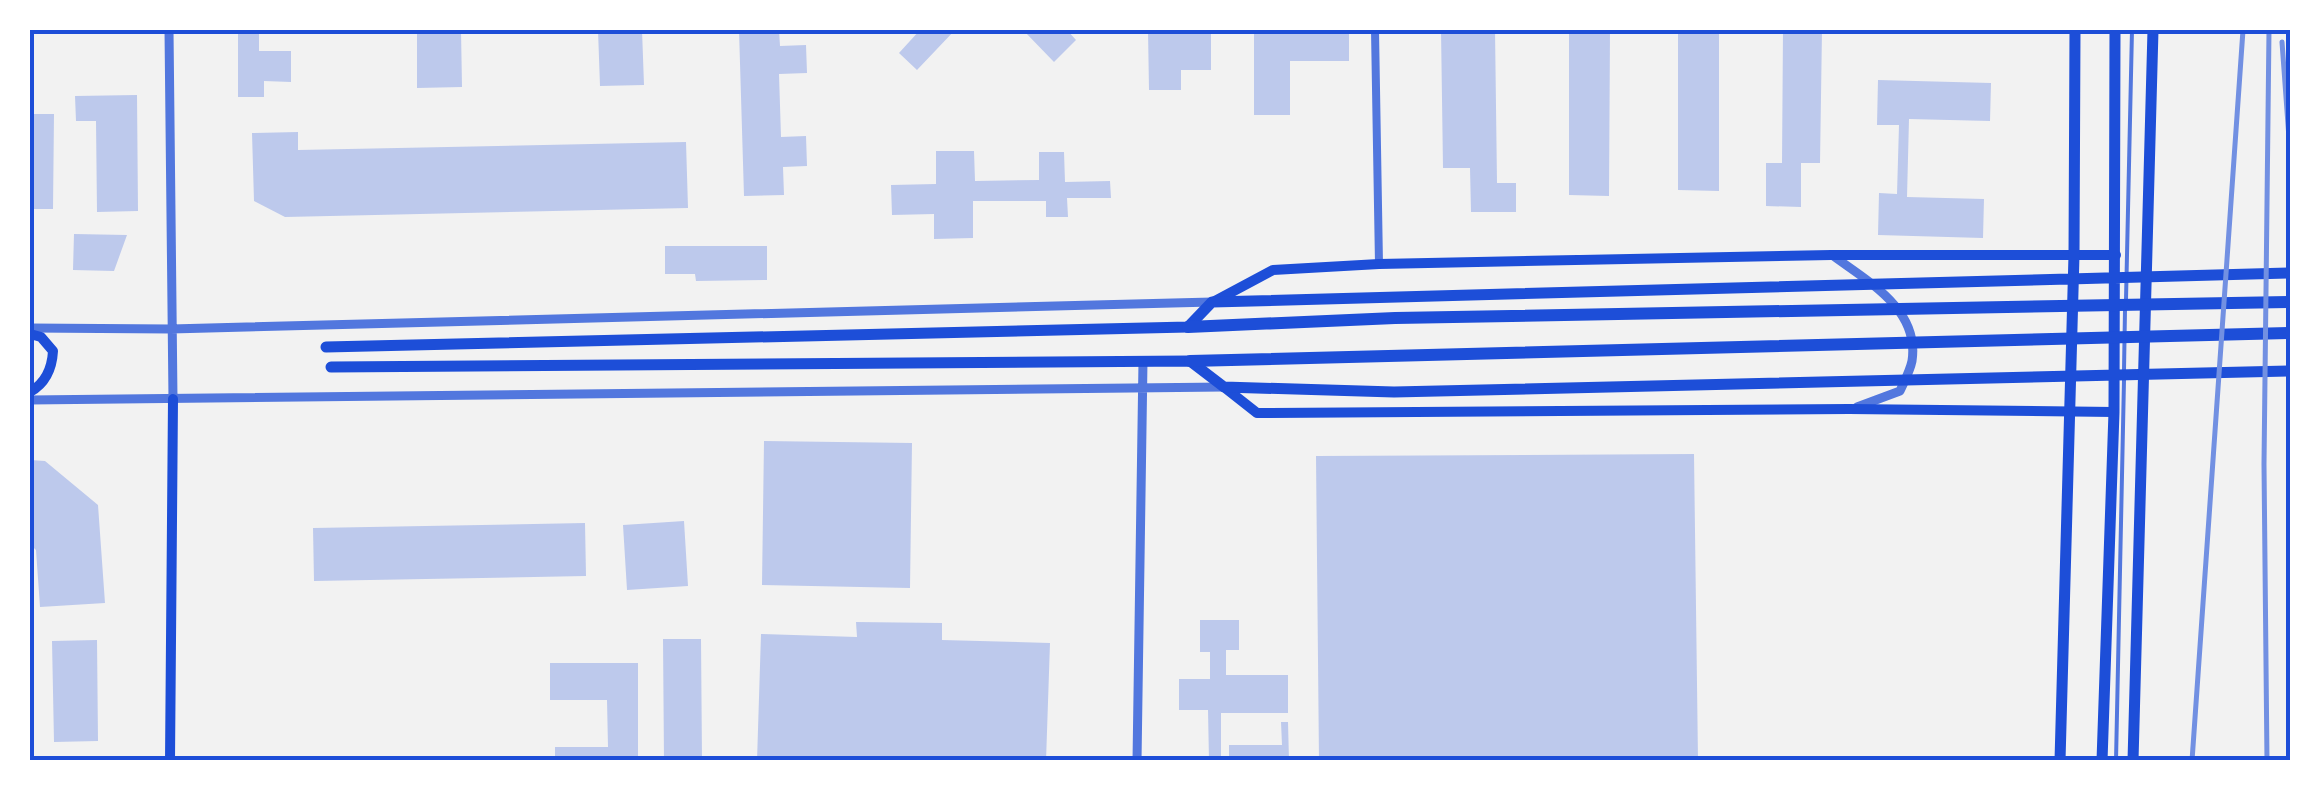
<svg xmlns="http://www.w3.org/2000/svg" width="2320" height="791" font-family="'Open Sans',sans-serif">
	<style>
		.building { fill: #bdc9ec }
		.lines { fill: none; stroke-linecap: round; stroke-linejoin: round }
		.service { stroke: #5277de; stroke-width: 4 }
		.minor { stroke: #5277de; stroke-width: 8 }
		.tertiary { stroke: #5277de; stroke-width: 9 }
		.secondary { stroke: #1d4ed8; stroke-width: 10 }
		.primary { stroke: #1d4ed8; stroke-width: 11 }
		.trunk { stroke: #1d4ed8; stroke-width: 11 }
		.motorway { stroke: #1d4ed8; stroke-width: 12 }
		.rail { stroke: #7290e2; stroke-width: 5 }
		.neatline { fill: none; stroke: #1d4ed8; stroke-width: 4 }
	</style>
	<rect width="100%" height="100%" fill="#f2f2f2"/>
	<!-- building -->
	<path class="building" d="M238 30H259V51H291V82L264 81V97H238Z
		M417 30H461L462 87 417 88Z
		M598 30H642L644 85 600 86Z
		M739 30H779L780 46 806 45 807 73 779 74 781 137 806 136 807 166 783 167 784 195 744 196Z
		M920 30H955L917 70 899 53Z
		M1023 30H1067L1076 40 1054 62Z
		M1148 30H1211V70H1181V90H1149Z
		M1254 30H1349V61H1290V115H1254Z
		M1441 30H1495L1497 183H1516V212H1471L1470 168H1443Z
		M1569 30H1610L1609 196 1569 195Z
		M1678 30H1719V191L1678 190Z
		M1783 30H1822L1820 163H1801V207L1766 206V163H1782Z
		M1878 80 1991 83 1990 121 1909 119 1907 197 1984 199 1983 238 1878 235 1879 193 1897 194 1899 125H1877Z
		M137 95 138 211 97 212 96 121H76L75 96Z
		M30 114H54L53 209H30Z
		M298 132V150L686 142 688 208 285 217 254 201 252 133Z
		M936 151H974L975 181 1039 180V152H1064L1065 182 1110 181 1111 198H1067L1068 217H1046V201H973V238L934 239V214L892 215 891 185 936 184Z
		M74 234 127 235 114 271 73 270Z
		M665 246H767V280L696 281 695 274H665Z
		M764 441 912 443 910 588 762 585Z
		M1694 454 1698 761H1319L1316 456Z
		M30 460 45 461 98 505 105 603 40 607 36 550 30 544Z
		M684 521 688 586 627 590 623 525Z
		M585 523 586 576 314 581 313 528Z
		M1200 620H1239V650H1226V675H1288V713H1221V761H1209L1208 710H1179V679H1210V652H1200Z
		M856 622 942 623V640L1050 643 1046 761H757L761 634 857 637Z
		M663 639H701L702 761H664Z
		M97 640 98 741 54 742 52 641Z
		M550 663H638V761H555V747H608L607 700H550Z
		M1281 722H1288L1289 761H1229V745H1282Z"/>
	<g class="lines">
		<!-- service -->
		<path class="service" d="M2126 300 2132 30
			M2124 370 2125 310
			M2116 761 2124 380"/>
		<!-- minor -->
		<path class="minor" d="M1375 30 1379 264"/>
		<!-- tertiary -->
		<path class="tertiary" d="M169 30 173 399
			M1832 255C1867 281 1920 309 1912 361 1910 371 1904 382 1900 391L1857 407
			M30 328 171 329 1212 302
			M30 400 1224 387
			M1137 761 1143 361"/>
		<!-- secondary -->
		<path class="secondary" d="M1215 301 1273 270 1379 264 1831 255H2116
			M30 334 41 337 53 351C52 369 46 383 30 392
			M1224 387 1257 413 1849 409 2114 412
			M170 761 173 399"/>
		<!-- primary -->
		<path class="primary" d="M326 347 1188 327 1212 302 2290 273
			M331 367 1190 361 1224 387 1394 392 2290 371
			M2060 761 2074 255 2075 30
			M2102 761 2114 412 2115 30"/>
		<!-- trunk -->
		<path class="trunk" d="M2133 761 2153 30"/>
		<!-- motorway -->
		<path class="motorway" d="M1188 327 1395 318 2290 302
			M1190 361 2290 333"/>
		<!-- rail -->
		<path class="rail" d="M2282 42 2290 152
			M2192 761 2243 30
			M2267 761 2264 464 2269 30"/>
	</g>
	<!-- border -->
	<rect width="2320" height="791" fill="none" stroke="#ffffff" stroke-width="65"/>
	<rect x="32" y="32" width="2256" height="726" class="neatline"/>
</svg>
